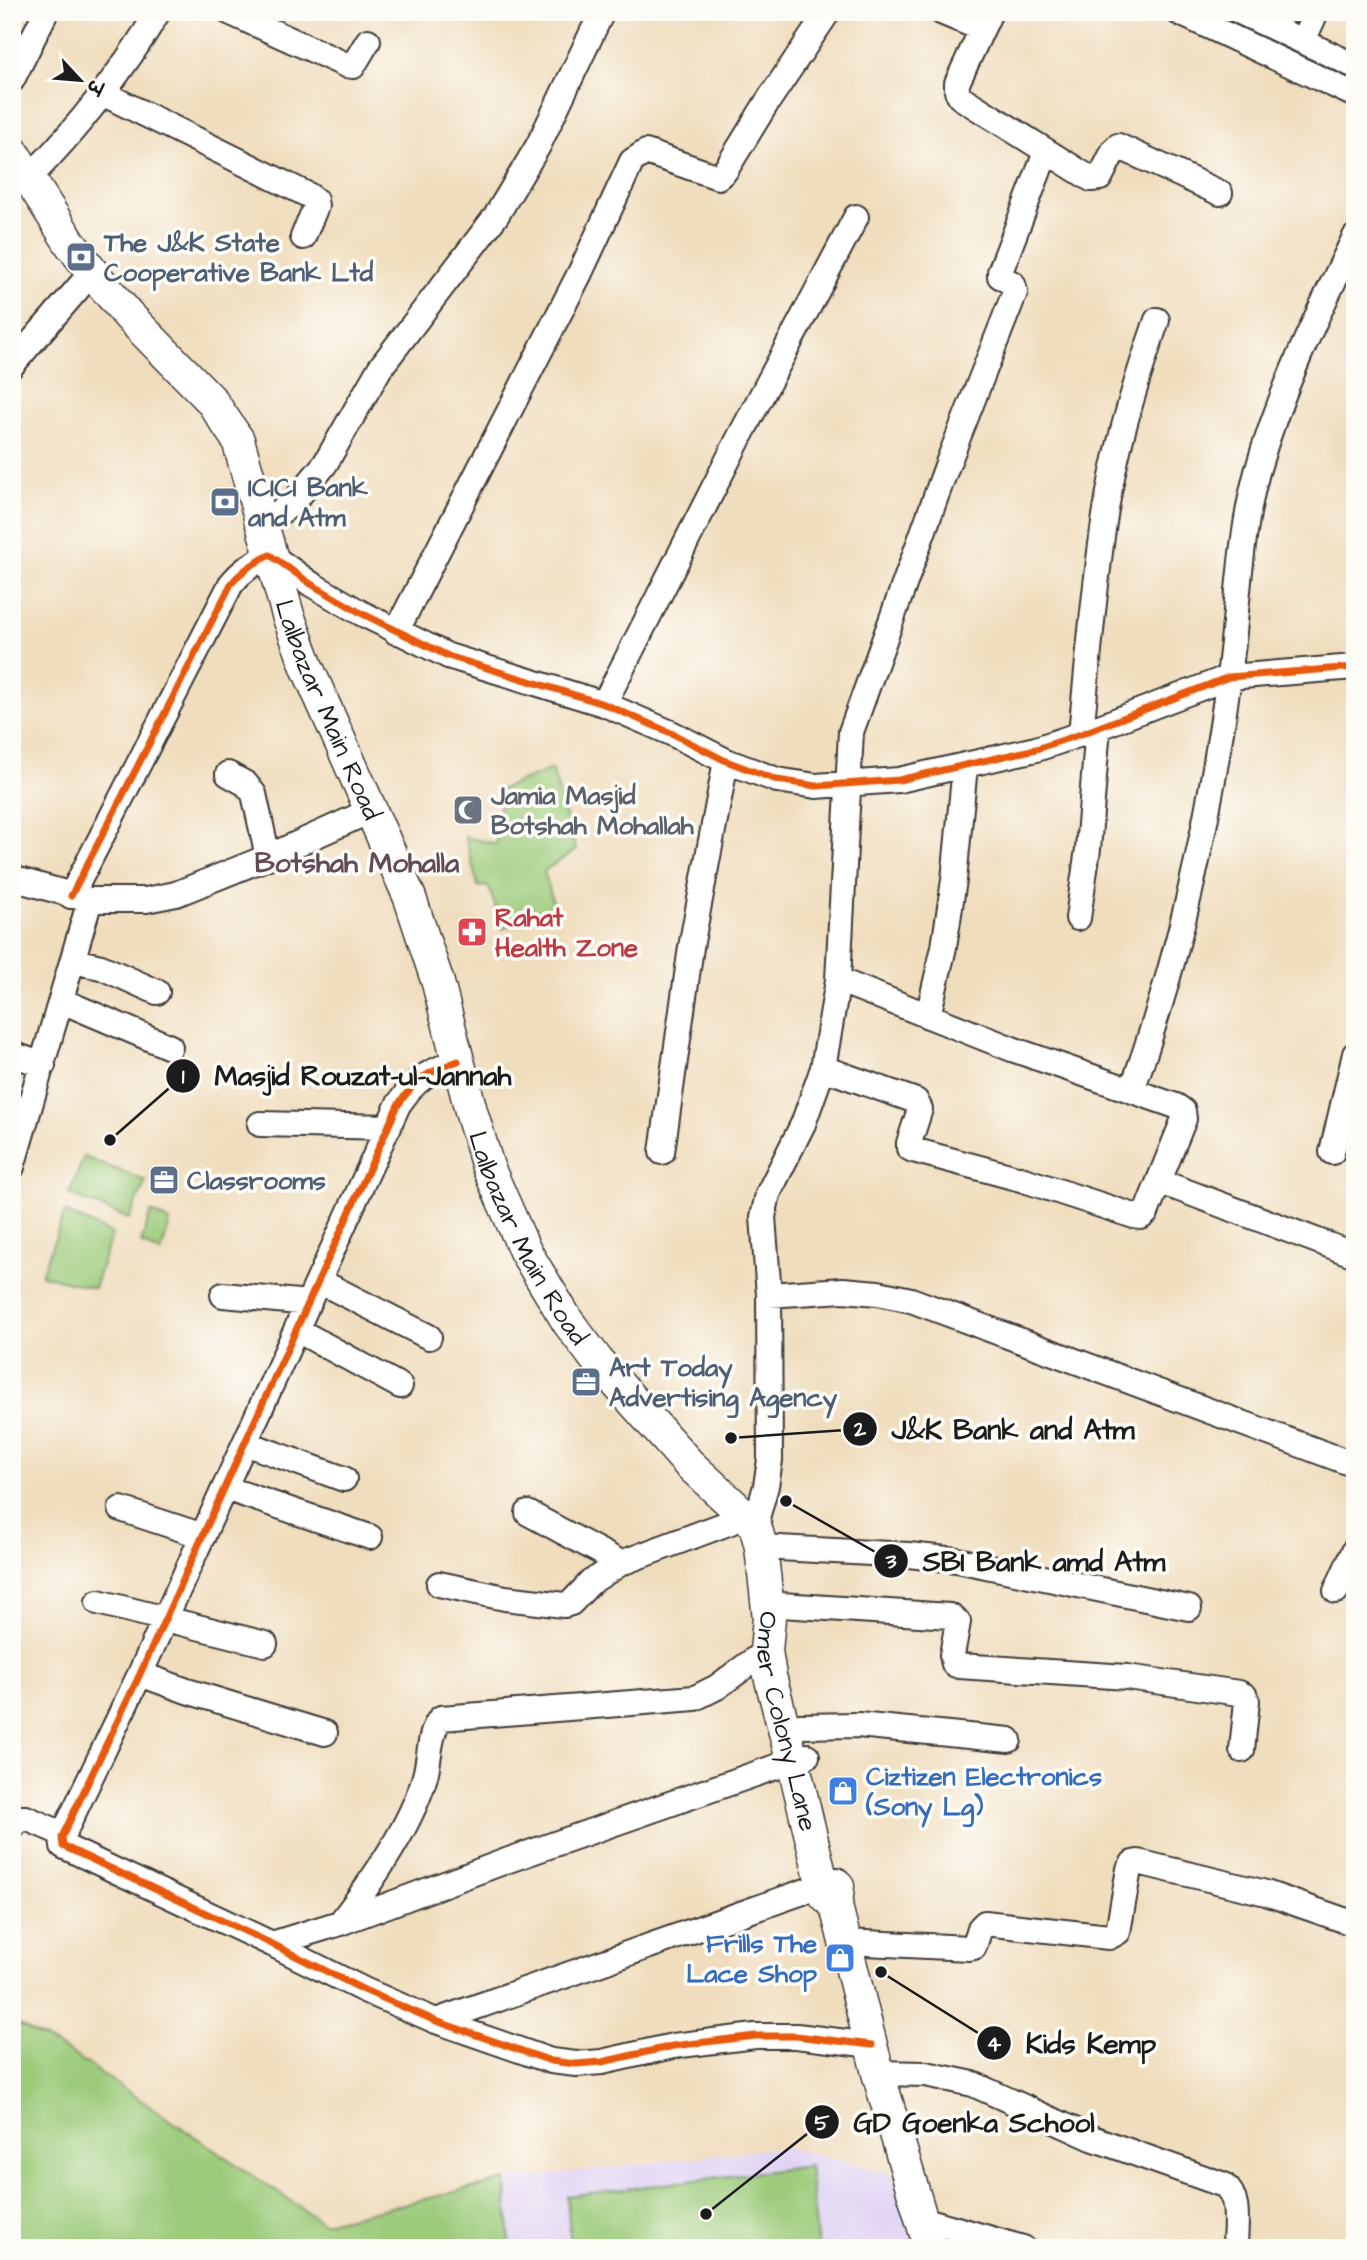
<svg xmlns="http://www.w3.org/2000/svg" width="1367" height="2260" font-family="'Architects Daughter','Playpen Sans Deva',sans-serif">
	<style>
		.built { fill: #e1d4f4 }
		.green { fill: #9ccb7a; stroke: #5c744b; stroke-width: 2 }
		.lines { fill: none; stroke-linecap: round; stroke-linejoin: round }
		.minor-casing { stroke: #3c3934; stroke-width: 28 }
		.major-casing { stroke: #3c3934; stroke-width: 35 }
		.minor { stroke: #fff; stroke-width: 24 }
		.major { stroke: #fff; stroke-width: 32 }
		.cycleway-casing { stroke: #fdfcf7; stroke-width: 11 }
		.cycleway { stroke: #e8590c; stroke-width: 7 }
		.labels { text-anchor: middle; stroke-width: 7; stroke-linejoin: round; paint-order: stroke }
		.service-label { font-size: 26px; font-weight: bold; fill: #4e5e75; stroke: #fdfcf7; text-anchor: start }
		.street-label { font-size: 26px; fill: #1c1c1c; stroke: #fdfcf7 }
		.worship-label { font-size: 26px; font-weight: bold; fill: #5b616d; stroke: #fdfcf7; text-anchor: start }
		.health-label { font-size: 26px; font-weight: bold; fill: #be3a42; stroke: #fdfcf7; text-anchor: start }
		.shop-label { font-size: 26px; font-weight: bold; fill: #366cbe; stroke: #fdfcf7; text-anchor: start }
		.neighbourhood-label { font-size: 28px; font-weight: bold; fill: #634a59; stroke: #fdfcf7 }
		.leader { fill: none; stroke: #1c1c1c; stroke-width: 2.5 }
		.callout-dot { fill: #1c1c1c; stroke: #fdfcf7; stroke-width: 2.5 }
		.mark-label { font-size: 21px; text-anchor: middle; font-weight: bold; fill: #fff }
		.callout-label { font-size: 28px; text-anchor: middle; font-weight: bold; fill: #1c1c1c; stroke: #fdfcf7; stroke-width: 7; stroke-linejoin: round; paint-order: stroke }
	</style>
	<rect width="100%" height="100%" fill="#fdfcf7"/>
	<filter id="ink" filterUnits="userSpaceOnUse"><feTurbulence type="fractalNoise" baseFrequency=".0143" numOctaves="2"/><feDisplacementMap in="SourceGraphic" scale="14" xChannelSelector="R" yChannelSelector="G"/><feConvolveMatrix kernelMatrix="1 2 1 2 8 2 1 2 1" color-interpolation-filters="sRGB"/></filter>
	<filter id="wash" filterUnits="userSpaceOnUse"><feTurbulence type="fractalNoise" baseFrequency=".00686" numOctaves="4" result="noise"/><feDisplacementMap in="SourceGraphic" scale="28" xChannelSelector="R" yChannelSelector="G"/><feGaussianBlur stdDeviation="1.57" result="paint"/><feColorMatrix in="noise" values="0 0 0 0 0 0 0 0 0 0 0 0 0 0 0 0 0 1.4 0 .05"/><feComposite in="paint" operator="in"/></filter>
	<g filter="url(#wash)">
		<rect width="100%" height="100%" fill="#f0ddbd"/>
		<!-- built -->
		<path class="built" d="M784 2147 893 2174 914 2248H510L506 2180Z"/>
		<!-- green -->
		<path class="green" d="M552 769 576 850 544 871 556 913 502 928 489 887 478 886 465 837 496 844 501 789Z
			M84 1157 146 1181 129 1219 69 1194Z
			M65 1212 112 1234 94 1288 41 1275Z
			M151 1212 170 1222 161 1253 141 1243Z
			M12 2021 74 2055 323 2223 506 2180 510 2248H12Z
			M809 2166 818 2248H571L567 2196Z"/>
	</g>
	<g filter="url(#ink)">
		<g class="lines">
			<!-- minor casing -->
			<g class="minor-casing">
				<path id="minor" d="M229 12 346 65 353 66 368 41
					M941 12 982 29
					M990 12 957 83V91L960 97 1091 179 1100 178 1114 150 1118 146 1220 193
					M1178 12 1355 95
					M1240 12 1355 66
					M1303 41 1316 12
					M12 80 46 12
					M102 93 308 195 315 200 316 206 303 237
					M29 178C78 128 122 72 158 12
					M12 365 92 272
					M262 524 292 504 325 464 380 368 496 216 538 146 602 12
					M396 632 580 273 632 161 646 152 718 177 725 171 766 104 828 12
					M604 704 738 440 856 217
					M1081 734C1088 661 1094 588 1105 516 1115 449 1135 383 1157 320
					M228 774 246 784 254 794 268 857
					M12 878 90 900H146L176 894 268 857 372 810
					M71 896 231 584C242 570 254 563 270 555L311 584 361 613 448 656 604 704 671 733 726 761 777 780 816 786 899 780 1036 749 1081 734 1229 677 1355 667
					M1078 918 1088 849 1098 727
					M73 961 101 967 157 992
					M62 1001 170 1047
					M928 1016 944 947 954 880 965 766
					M12 1054 43 1065
					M458 1061C427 1073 417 1077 398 1105L140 1674 62 1837 63 1846 272 1944 364 1990 436 2021 551 2061 576 2064 602 2062 673 2046 755 2036H796L872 2045
					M823 1068 916 1101 920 1109 909 1143V1148L913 1150 1024 1180 1134 1216 1141 1217 1146 1213 1184 1119 1183 1111 1176 1106 1012 1049 838 980
					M1132 1090C1180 956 1210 818 1229 677 1238 609 1239 539 1257 472 1281 388 1317 315 1355 237
					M260 1124 389 1127
					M662 1152 691 947 726 761
					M1332 1152 1355 1054
					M12 1167 90 900
					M1160 1180 1166 1184 1355 1255
					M319 1281 429 1337
					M223 1295 309 1303
					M769 1295 843 1290 878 1293 911 1300 1355 1465
					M297 1330 400 1386
					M245 1443 344 1479
					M225 1488 370 1537
					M121 1509 203 1536
					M528 1513 621 1563
					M755 1525 766 1486 770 1460 769 1295 763 1217 768 1194 803 1124 823 1068 838 980 851 732 948 463 1015 292 1013 284 1000 276V272L1046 152
					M761 1547 908 1555 957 1560 1189 1608
					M439 1584 505 1598 564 1605 571 1603 591 1582 621 1563 747 1516
					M1336 1591 1355 1549
					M98 1602 265 1644
					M766 1604 950 1616 958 1622 952 1655 954 1664 959 1666 1127 1677 1239 1693 1245 1696 1247 1701 1242 1750
					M140 1674 187 1691 325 1733
					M800 1726 858 1725 1009 1740
					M12 1828 21 1818H26L63 1834
					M340 1923C371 1883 412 1824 425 1776 430 1759 429 1730 441 1718L695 1698 717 1687 766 1651
					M845 1942 969 1948 974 1947 980 1928 985 1923 1109 1937 1118 1932 1129 1869 1133 1863 1138 1862 1266 1893 1355 1924
					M272 1944 340 1923 506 1861 807 1756
					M436 2021 837 1880
					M878 2073 926 2074 973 2084 1092 2138 1224 2185C1241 2198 1235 2227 1235 2248
					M922 2219 1023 2248"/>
			</g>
			<!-- major casing -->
			<g class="major-casing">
				<g id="major">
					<path id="s1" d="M12 151 70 243 92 272 128 315 211 400 238 440 288 615 307 667 410 898 438 983 471 1111 488 1167 525 1251 568 1322 599 1363 688 1463 755 1525 761 1547 769 1618 766 1651 770 1676 796 1774 825 1895 836 1906"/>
					<path d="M838 1886 836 1906 878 2073 930 2248"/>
				</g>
			</g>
			<!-- minor -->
			<use href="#minor" class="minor"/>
			<!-- major -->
			<use href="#major" class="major"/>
			<!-- cycleway casing -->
			<g class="cycleway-casing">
				<path id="cycleway" d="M71 896 231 584C242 570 254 563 270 555L311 584 361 613 448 656 604 704 671 733 726 761 777 780 816 786 899 780 1036 749 1081 734 1229 677 1355 667
					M458 1061C427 1073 417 1077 398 1105L140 1674 62 1837 63 1846 272 1944 364 1990 436 2021 551 2061 576 2064 602 2062 673 2046 755 2036H796L872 2045"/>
			</g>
			<!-- cycleway -->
			<use href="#cycleway" class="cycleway"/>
		</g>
	</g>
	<!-- icons -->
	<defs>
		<g id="bank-square" transform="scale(1.575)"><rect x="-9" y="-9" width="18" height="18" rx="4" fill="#5c6f8a" stroke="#fdfcf7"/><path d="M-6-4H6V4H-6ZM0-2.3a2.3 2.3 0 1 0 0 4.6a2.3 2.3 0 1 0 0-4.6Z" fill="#fff"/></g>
		<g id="mosque-square" transform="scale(1.575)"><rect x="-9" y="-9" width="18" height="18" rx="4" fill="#6b7280" stroke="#fdfcf7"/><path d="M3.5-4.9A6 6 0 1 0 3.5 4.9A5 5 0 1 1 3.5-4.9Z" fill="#fff"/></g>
		<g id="pharmacy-square" transform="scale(1.575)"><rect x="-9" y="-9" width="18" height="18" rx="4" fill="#e0444e" stroke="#fdfcf7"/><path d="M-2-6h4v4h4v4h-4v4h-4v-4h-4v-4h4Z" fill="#fff"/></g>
		<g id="office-square" transform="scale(1.575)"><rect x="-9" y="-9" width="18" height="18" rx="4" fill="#5c6f8a" stroke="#fdfcf7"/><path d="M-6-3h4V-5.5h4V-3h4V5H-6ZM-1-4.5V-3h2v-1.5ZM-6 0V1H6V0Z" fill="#fff"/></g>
		<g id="shop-square" transform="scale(1.575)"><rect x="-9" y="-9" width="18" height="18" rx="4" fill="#3f7fe0" stroke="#fdfcf7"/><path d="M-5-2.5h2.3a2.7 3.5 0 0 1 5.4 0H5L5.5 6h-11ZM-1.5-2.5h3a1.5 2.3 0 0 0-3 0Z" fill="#fff"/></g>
	</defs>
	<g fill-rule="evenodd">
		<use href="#bank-square" x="81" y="257"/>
		<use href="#bank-square" x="225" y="502"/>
		<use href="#mosque-square" x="468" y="810"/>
		<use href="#pharmacy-square" x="472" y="932"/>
		<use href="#office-square" x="164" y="1180"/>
		<use href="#office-square" x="586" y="1382"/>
		<use href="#shop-square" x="843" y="1791"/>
		<use href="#shop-square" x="840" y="1958"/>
	</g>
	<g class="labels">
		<!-- service labels -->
		<g class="service-label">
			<text x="104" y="251">The J&amp;K State<tspan x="104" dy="30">Cooperative Bank Ltd</tspan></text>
			<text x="248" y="496">ICICI Bank<tspan x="248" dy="30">and Atm</tspan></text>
			<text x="187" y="1189">Classrooms</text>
			<text x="609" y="1376">Art Today<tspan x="609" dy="30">Advertising Agency</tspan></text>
		</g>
		<!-- street labels -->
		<g class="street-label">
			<text dy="9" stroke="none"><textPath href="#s1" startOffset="653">Lalbazar Main Road</textPath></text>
			<text dy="9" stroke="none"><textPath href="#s1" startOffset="1220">Lalbazar Main Road</textPath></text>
			<text dy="9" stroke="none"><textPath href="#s1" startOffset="1790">Omer Colony Lane</textPath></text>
		</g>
		<!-- worship labels -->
		<g class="worship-label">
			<text x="491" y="804">Jamia Masjid<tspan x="491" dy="30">Botshah Mohallah</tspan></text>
		</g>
		<!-- health labels -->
		<g class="health-label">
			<text x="495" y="926">Rahat<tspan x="495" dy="30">Health Zone</tspan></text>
		</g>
		<!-- shop labels -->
		<g class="shop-label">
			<text x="866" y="1785">Ciztizen Electronics<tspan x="866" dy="30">(Sony Lg)</tspan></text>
			<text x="817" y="1952" text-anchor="end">Frills The<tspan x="817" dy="30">Lace Shop</tspan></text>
		</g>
		<!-- neighbourhood labels -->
		<g class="neighbourhood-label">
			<text x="357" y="872">Botshah Mohalla</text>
		</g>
	</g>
	<!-- callouts -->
	<path class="leader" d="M110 1140L183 1076M731 1438L860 1429M786 1501L891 1561M881 1972L994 2043M706 2214L822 2122"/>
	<g class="callout-dot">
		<circle cx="110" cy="1140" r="7"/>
		<circle cx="731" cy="1438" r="7"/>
		<circle cx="786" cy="1501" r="7"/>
		<circle cx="881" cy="1972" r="7"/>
		<circle cx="706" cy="2214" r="7"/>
		<circle cx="183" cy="1076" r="18"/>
		<circle cx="860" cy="1429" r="18"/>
		<circle cx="891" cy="1561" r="18"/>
		<circle cx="994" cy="2043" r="18"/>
		<circle cx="822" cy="2122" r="18"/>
	</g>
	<g class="mark-label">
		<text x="183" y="1083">1</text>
		<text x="860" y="1436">2</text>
		<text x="891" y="1568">3</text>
		<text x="994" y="2051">4</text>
		<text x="822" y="2130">5</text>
	</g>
	<g class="callout-label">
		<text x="363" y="1085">Masjid Rouzat-ul-Jannah</text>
		<text x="1013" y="1439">J&amp;K Bank and Atm</text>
		<text x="1044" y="1571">SBI Bank amd Atm</text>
		<text x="1091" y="2053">Kids Kemp</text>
		<text x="974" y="2132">GD Goenka School</text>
	</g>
	<!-- margin -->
	<rect width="1367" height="2260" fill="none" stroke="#fdfcf7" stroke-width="42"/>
	<!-- north arrow -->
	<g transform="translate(80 80) rotate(116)" stroke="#fdfcf7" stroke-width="5" paint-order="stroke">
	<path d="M0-5L12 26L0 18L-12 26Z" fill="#1c1c1c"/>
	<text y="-10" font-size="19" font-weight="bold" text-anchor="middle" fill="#1c1c1c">उ</text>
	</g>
</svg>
